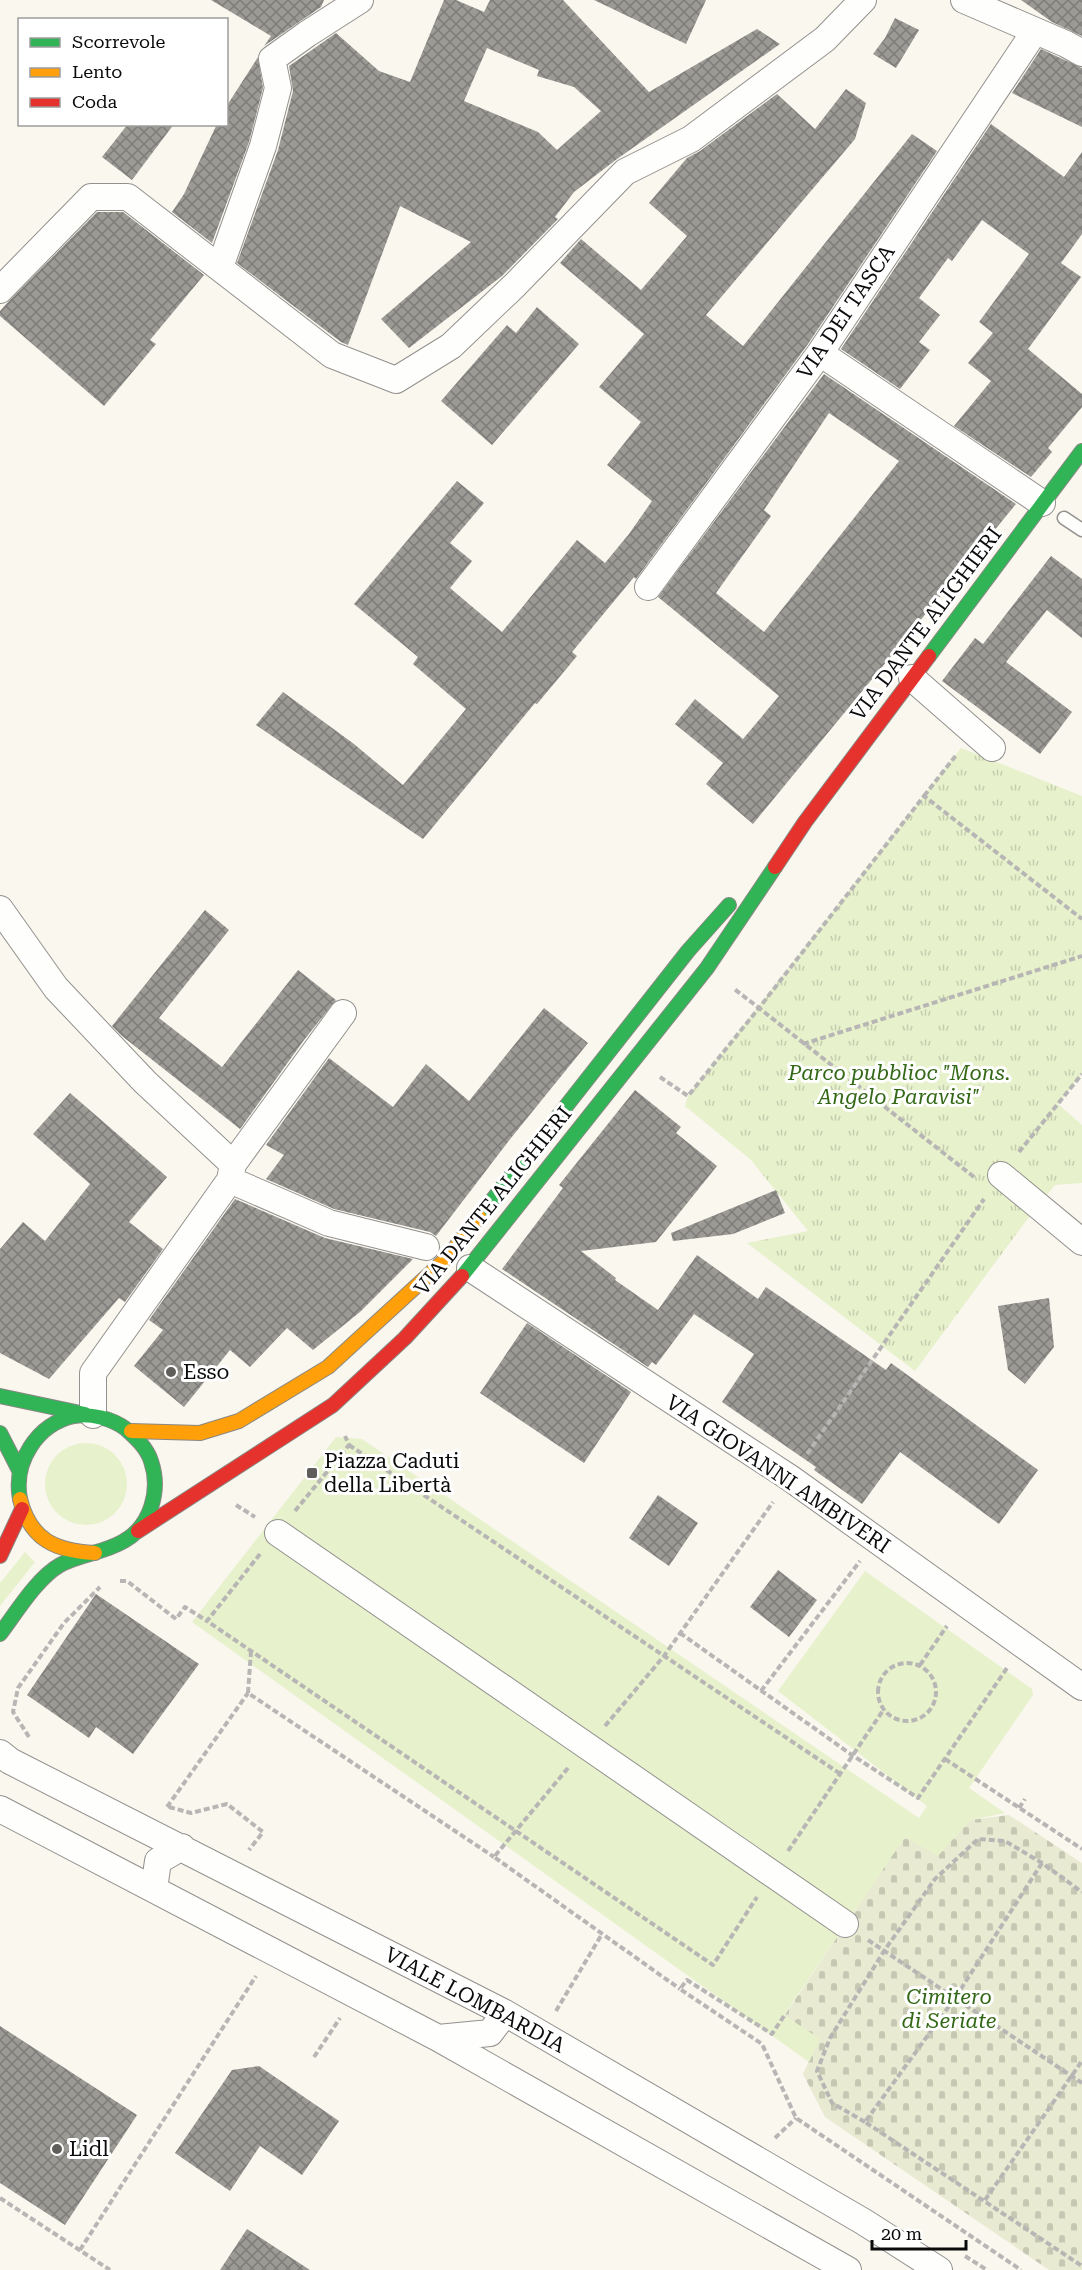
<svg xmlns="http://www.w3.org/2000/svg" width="1082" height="2270" font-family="'Roboto Serif',serif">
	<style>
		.cemetery { fill: url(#cemetery-stones) }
		.park { fill: url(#park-tufts) }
		.garden { fill: #e7f1cc }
		.building { fill: url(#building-cross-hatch); fill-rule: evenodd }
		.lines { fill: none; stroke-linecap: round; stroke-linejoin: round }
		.lane-casing { stroke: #93918e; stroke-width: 15 }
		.street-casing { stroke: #93918e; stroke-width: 28 }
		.fast-casing { stroke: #898884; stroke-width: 16 }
		.slow-casing { stroke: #898884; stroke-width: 16 }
		.jam-casing { stroke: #898884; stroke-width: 16 }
		.path { stroke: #b7b6b5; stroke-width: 4; stroke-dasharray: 6 3; stroke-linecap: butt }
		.lane { stroke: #fefefd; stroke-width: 12 }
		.street { stroke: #fefefd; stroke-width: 26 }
		.fast { stroke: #30b455; stroke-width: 14 }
		.slow { stroke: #ff9f0a; stroke-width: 14 }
		.jam { stroke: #e5322d; stroke-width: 14 }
		.poi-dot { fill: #5f5e5b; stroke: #fff; stroke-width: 2 }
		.labels { text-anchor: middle; stroke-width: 6; stroke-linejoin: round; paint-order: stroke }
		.street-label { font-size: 21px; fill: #0b0b0b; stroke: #fff }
		.park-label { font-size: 21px; font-style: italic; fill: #336817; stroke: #fff }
		.poi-label { font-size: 21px; fill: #0b0b0b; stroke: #fff; text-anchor: start }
	</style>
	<defs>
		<pattern id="cemetery-stones" width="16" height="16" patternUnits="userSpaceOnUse" patternTransform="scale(1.5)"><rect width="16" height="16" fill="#e8ebd2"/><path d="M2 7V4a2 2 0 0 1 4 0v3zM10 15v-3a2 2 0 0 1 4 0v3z" fill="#c6c8b3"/></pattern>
		<pattern id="park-tufts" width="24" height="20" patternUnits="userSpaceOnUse" patternTransform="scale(1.5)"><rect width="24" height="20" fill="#e7f1cc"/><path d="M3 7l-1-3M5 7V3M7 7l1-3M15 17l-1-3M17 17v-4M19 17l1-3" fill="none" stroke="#c5cdae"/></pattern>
		<pattern id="building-cross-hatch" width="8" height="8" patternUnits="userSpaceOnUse" patternTransform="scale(1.5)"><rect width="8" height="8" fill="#9c9a95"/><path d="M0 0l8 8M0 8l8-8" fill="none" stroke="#7d7c78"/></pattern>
	</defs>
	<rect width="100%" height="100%" fill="#faf7ef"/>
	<!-- cemetery -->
	<path class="cemetery" d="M1009 1815 1082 1863V2270H1049L825 2117 803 2074 819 2039 784 2016 905 1836 938 1855 970 1820Z"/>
	<!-- park -->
	<path class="park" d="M961 748 1082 796V1074L1058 1104 1082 1125V1183L1055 1185 1026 1221 915 1371 747 1243 808 1231 751 1160 685 1106 688 1096Z"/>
	<!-- garden -->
	<path class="garden" d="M336 1437 362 1439 919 1818 927 1806 778 1691 865 1571 1032 1689 1033 1695 969 1788 1005 1813 970 1820 938 1856 905 1837 784 2015 820 2039 809 2062 192 1622Z
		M45 1484a41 41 0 1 1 82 0a41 41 0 1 1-82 0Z
		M25 1552 35 1562 0 1606V1583Z"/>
	<!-- building -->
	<path class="building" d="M211 0H324L321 7 264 46 271 36Z
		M444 0H456L484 12 490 0H563L649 92 757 29 780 44 617 159 574 192 555 217 558 219 502 276 409 348 381 319 471 242 400 206 348 345 341 342 237 263 278 150 293 91 289 66 336 33 379 71 410 82ZM487 48 539 70 537 76 574 87 601 111 557 150 538 132 464 101Z
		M594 0H706L686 44Z
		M1021 0H1082V36L1052 22Z
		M895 18 919 30 896 68 873 54 885 38Z
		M1041 49 1082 68V127L1012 93Z
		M258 57 263 88 249 142 212 243 172 212 184 194 217 124H226V107Z
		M846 89 866 103 855 139 706 315 743 346 912 134 937 151 808 344 636 579 634 577 572 652 577 656 537 704 535 703 423 839 256 725 283 692 354 744 403 785 466 709 413 664 418 657 354 604 457 481 484 503 450 543 472 561 450 588 502 632 577 540 605 563 629 534 652 501 607 465 641 422 599 387 644 334 560 263 581 239 641 290 687 236 649 203 687 158 700 151 777 94 815 129Z
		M128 124H174L132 180 102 157Z
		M991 124 1064 177 1082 152V234L1061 263 1081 277 1028 349 1082 394V407L1048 448 1052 452 1031 477 954 426 991 381 968 363 993 333 979 322 1029 254 982 220 952 261 948 258 919 298 940 315 919 342 930 350 900 389 841 349Z
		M97 212H123L204 275 150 340 156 344 104 406 0 316V311L8 302Z
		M537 307 579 344 492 445 441 401 507 325 516 333Z
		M824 374 1016 504 753 824 706 784 723 763 675 724 695 699 743 739 779 696 658 597ZM829 413 899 461 764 632 716 593 771 516 764 510Z
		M1051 556 1082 579V638L1047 610 1006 662 1072 712 1040 754 942 681 975 638 983 644Z
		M205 910 229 930 159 1018 222 1067 298 970 336 1000 304 1040 240 1129 122 1036 112 1026Z
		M544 1008 588 1043 511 1138 436 1236 430 1232 334 1209 266 1179 284 1155 266 1145 329 1058 393 1107 426 1064 469 1101Z
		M635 1090 681 1127 676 1133 717 1166 656 1242 581 1251 616 1278 615 1280 658 1310 697 1255 758 1299 766 1287 886 1370 891 1363 1038 1470 999 1524 900 1452 862 1504 814 1470 816 1467 722 1402 754 1354 694 1314 656 1365 652 1362 648 1367 502 1269 563 1188 559 1185Z
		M70 1093 167 1177 129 1222 163 1249 125 1302 119 1298 49 1379 0 1353V1249L23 1222 45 1241 90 1184 33 1134Z
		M776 1190 785 1213 733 1234 673 1241 671 1233Z
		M235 1199 325 1238 413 1259 360 1312 313 1350 287 1328 250 1367 230 1350 184 1407 134 1366 163 1330 149 1320Z
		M1049 1298 1054 1347 1025 1384 1008 1370 998 1306Z
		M527 1323 631 1392 584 1463 480 1393Z
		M658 1495 698 1523 669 1566 629 1538Z
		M778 1570 817 1600 789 1637 750 1607Z
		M96 1594 199 1664 133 1754 96 1727 89 1738 27 1695Z
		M0 2026 137 2115 65 2225 0 2183Z
		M259 2066 339 2121 302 2175 260 2146 230 2191 175 2153 232 2070Z
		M247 2229 310 2270H220Z"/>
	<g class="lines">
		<!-- lane casing -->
		<g class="lane-casing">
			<path id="lane" d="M1064 518 1082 530"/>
		</g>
		<!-- street casing -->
		<g class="street-casing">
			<path id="street" d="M964 0 1066 44 1082 53
				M220 267 263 146 278 88 272 59 307 34 360 0
				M0 290 91 197H128L332 355 396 380 451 346 515 285 625 172 691 139 825 39 863 0
				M820 353 1042 503
				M648 587 820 353 1035 31
				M912 678 992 748
				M0 909 56 988 145 1082 233 1164 230 1180 93 1373V1415
				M233 1164 343 1013
				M1001 1175 1082 1242
				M230 1180 329 1223 426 1247
				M470 1268 790 1478 1082 1687
				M278 1533 845 1924
				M0 1753 10 1761 505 2013 864 2222 939 2270
				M0 1809 438 2038 848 2270
				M154 1889 158 1861 182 1847
				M438 2038 490 2033 505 2013"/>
		</g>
		<!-- fast casing -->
		<g class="fast-casing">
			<path id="fast" d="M929 656 1082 451
				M479 1217 688 951 729 905
				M462 1276 707 968 775 867
				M0 1396 85 1414
				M0 1433 19 1470
				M0 1634C16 1613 37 1578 60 1565 80 1554 104 1553 124 1541 151 1526 161 1490 151 1461 147 1448 136 1438 126 1429 113 1419 91 1413 74 1416 37 1424 13 1462 20 1499"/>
		</g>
		<!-- slow casing -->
		<g class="slow-casing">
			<path id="slow" d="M131 1431 200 1433 239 1421 328 1367 447 1258 479 1217
				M20 1499C30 1540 56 1551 95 1553"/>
		</g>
		<!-- jam casing -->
		<g class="jam-casing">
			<path id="jam" d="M775 867 805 822 929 656
				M138 1531 333 1405 405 1338 462 1276
				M0 1556 22 1509"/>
		</g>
		<!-- path -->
		<path class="path" d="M924 796 957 754
			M803 1044 1082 956
			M660 1077 688 1096 759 1008 733 988
			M1019 1152 1082 1074
			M974 1177 759 1008 924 796 1082 919
			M349 1445 839 1773
			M807 1454 984 1199
			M236 1505 255 1517
			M295 1511 349 1445 345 1436
			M260 1554 207 1621 713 1965 757 1897
			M120 1581H127L176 1619 185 1607 207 1621
			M680 1633 852 1755 918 1798 1007 1668
			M251 1651 248 1693 494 1857
			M878 1692a29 29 0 1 1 58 0a29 29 0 1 1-58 0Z
			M920 1665 947 1626
			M761 1691 860 1561
			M605 1726 664 1656 773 1502
			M29 1737 13 1712 18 1688 64 1623 100 1587
			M945 1759 1082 1849
			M568 1768 494 1857 680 1989
			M167 1807 248 1693
			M169 1807 191 1813 227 1804 263 1832 249 1850
			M1019 1808 1025 1799
			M788 1851 884 1709
			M1042 1863 955 1998 865 2122 1082 2266
			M868 1940 1082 2083
			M556 2011 602 1934
			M784 2016 772 2034 687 1980 680 1989 762 2044 796 2118 1021 2270
			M314 2057 340 2018
			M865 2122 832 2103 817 2071 830 2038 884 1951 935 1879 978 1839 1005 1841 1042 1863 1082 1892
			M775 2138 796 2118
			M0 2198 110 2270
			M985 2200 1082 2061
			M80 2250 256 1976
			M965 2256 987 2270"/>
		<!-- lane -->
		<use href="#lane" class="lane"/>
		<!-- street -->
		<use href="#street" class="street"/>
		<!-- fast -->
		<use href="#fast" class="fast"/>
		<!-- slow -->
		<use href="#slow" class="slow"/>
		<!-- jam -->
		<use href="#jam" class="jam"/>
	</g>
	<!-- markers -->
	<g class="poi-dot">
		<circle cx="171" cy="1372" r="6"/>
		<rect x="306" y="1467" width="12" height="12" rx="3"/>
		<circle cx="57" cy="2149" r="6"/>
	</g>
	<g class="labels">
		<!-- street labels -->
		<g class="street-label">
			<text transform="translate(846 312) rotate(-56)" y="7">VIA DEI TASCA</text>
			<text transform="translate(926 624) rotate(-53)" y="7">VIA DANTE ALIGHIERI</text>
			<text transform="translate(493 1201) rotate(-51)" y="7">VIA DANTE ALIGHIERI</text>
			<text transform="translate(778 1474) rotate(34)" y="7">VIA GIOVANNI AMBIVERI</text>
			<text transform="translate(475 2000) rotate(28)" y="7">VIALE LOMBARDIA</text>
		</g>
		<!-- park labels -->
		<g class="park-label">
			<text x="899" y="1080">Parco pubblioc "Mons.<tspan x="899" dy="24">Angelo Paravisi"</tspan></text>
			<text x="949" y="2004">Cimitero<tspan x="949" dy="24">di Seriate</tspan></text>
		</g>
		<!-- poi labels -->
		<g class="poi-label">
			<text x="183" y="1379">Esso</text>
			<text x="324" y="1468">Piazza Caduti<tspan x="324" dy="24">della Libertà</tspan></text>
			<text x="69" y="2156">Lidl</text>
		</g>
	</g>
	<!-- legend -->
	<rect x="18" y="18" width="210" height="108" fill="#ffffff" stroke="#9d9d9d" stroke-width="1.5"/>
	<rect x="30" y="38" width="30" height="9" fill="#30b455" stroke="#9d9d9d" stroke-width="1.5"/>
	<text x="72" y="48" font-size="18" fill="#0b0b0b">Scorrevole</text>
	<rect x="30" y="68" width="30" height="9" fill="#ff9f0a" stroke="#9d9d9d" stroke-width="1.5"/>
	<text x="72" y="78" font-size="18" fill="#0b0b0b">Lento</text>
	<rect x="30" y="98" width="30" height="9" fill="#e5322d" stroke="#9d9d9d" stroke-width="1.5"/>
	<text x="72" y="108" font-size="18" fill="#0b0b0b">Coda</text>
	<!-- scale -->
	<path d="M872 2240v9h94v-9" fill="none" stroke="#0b0b0b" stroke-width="3"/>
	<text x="881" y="2240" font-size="18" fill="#0b0b0b" stroke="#ffffff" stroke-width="4.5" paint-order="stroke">20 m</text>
</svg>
